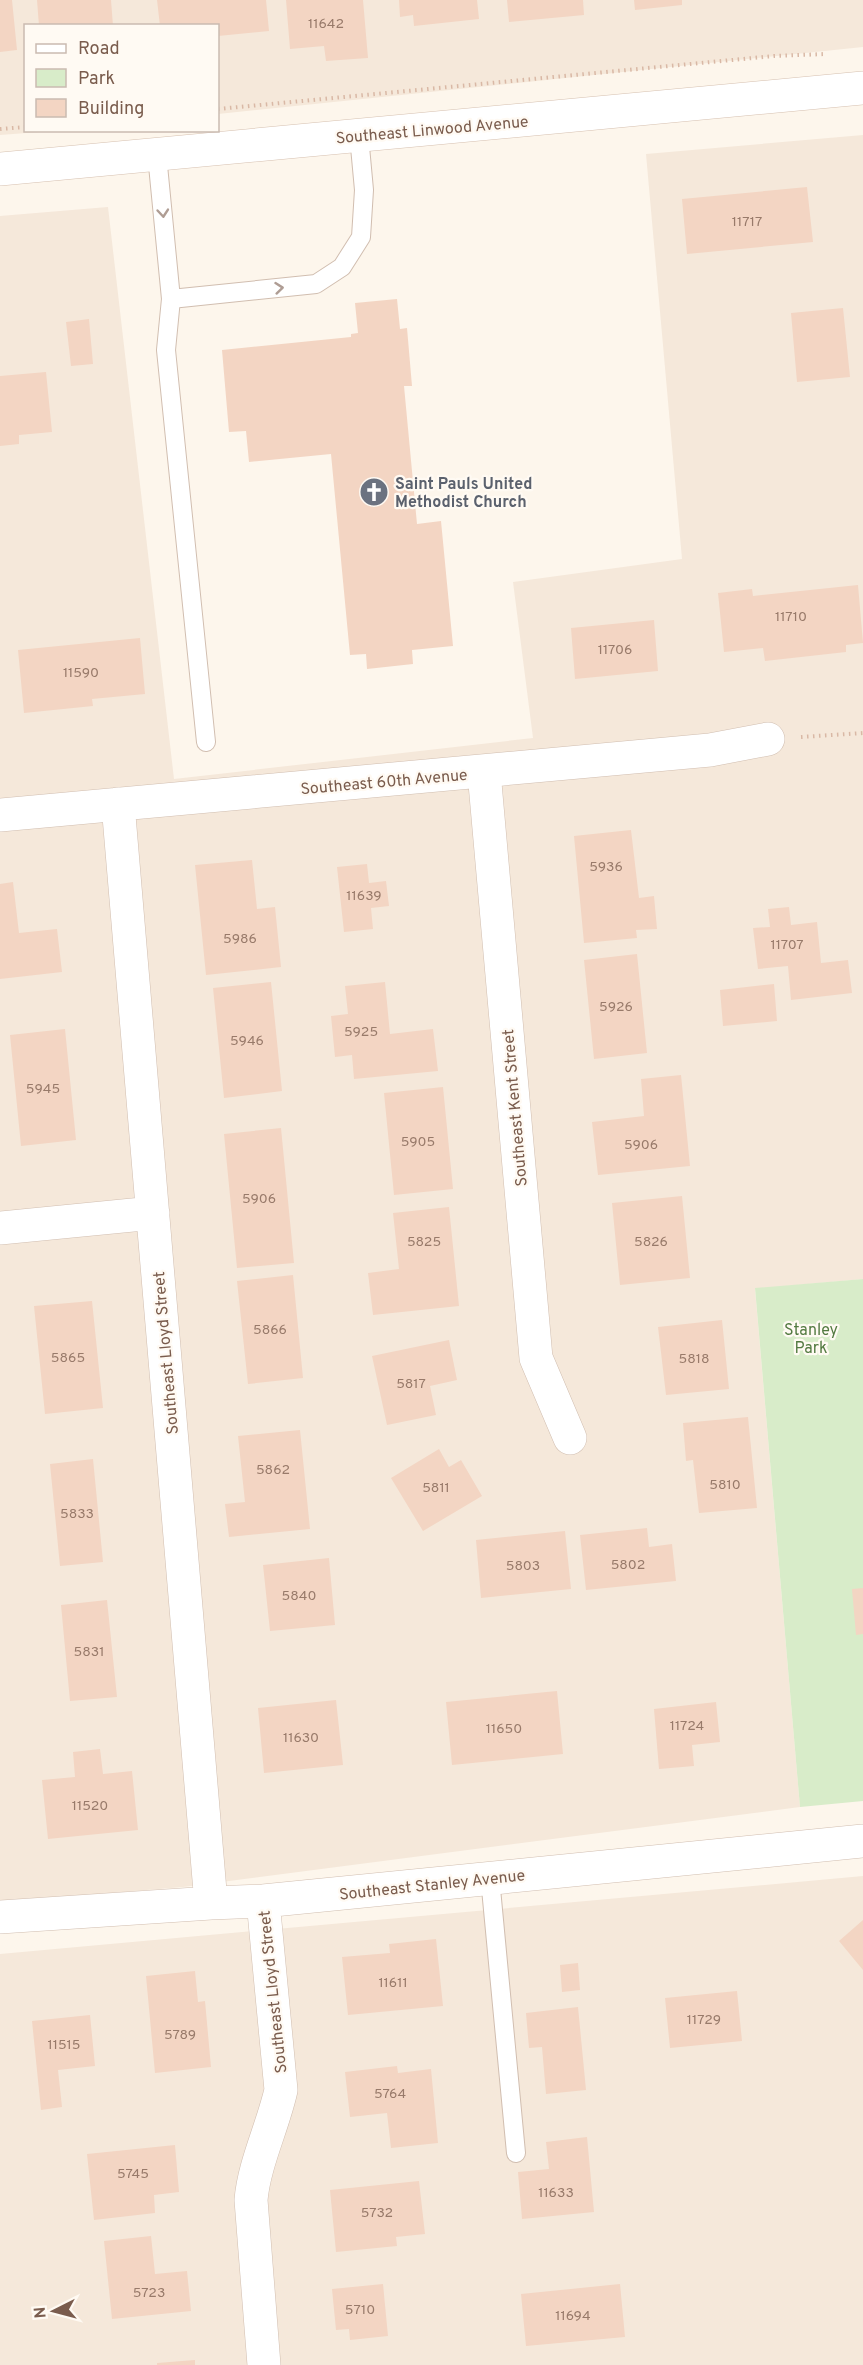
<svg xmlns="http://www.w3.org/2000/svg" width="863" height="2365" font-family="Overpass,sans-serif">
	<style>
		.residential { fill: #f5e8da }
		.green { fill: #d8ecc9 }
		.building { fill: #f3d5c3 }
		.lines { fill: none; stroke-linecap: round; stroke-linejoin: round }
		.service-casing { stroke: #d1beb0; stroke-width: 20 }
		.minor-casing { stroke: #d1beb0; stroke-width: 34 }
		.secondary-casing { stroke: #d6c0b0; stroke-width: 34 }
		.path { stroke: #d9b8a5; stroke-width: 4; stroke-dasharray: 1.5 4.5; stroke-linecap: butt }
		.service { stroke: #fff; stroke-width: 18 }
		.minor { stroke: #fff; stroke-width: 33 }
		.secondary { stroke: #fff; stroke-width: 33 }
		.oneway { stroke: #af9d94 }
		.labels { text-anchor: middle; stroke-width: 4.5; stroke-linejoin: round; paint-order: stroke }
		.number-label { font-size: 14px; fill: #987a6a }
		.street-label { font-size: 16px; fill: #7a5c4d; stroke: #fffaf3 }
		.worship-label { font-size: 16px; font-weight: bold; fill: #5b616d; stroke: #fffaf3; text-anchor: start }
		.park-label { font-size: 16px; fill: #537a41; stroke: #fffaf3 }
	</style>
	<rect width="100%" height="100%" fill="#fdf6ec"/>
	<!-- residential -->
	<path class="residential" d="M0 0H863V47L218 114V26H26V130L53 131 0 135Z
		M863 135V1279L755 1289 800 1807 183 1887 0 1902V216L108 207 174 779 533 738 513 582 682 559 646 154Z
		M863 1876V2365H0V1954Z"/>
	<!-- green -->
	<path class="green" d="M863 1279V1801L800 1807 755 1288Z"/>
	<!-- building -->
	<path class="building" d="M0 0H12L17 50 0 52Z
		M37 0H111L113 26H39Z
		M157 0H266L269 31 218 36V26H160Z
		M286 0H363L368 58 326 61 324 46 290 49Z
		M399 0H477L479 19 414 26 413 15 400 17Z
		M507 0H583L584 15 509 22Z
		M634 0H682V5L635 10Z
		M807 187 813 242 687 254 682 199Z
		M397 299 400 329 407 328 412 386H404L417 524 441 521 453 646 412 650 413 664 367 669 366 654 350 655 331 454 249 462 246 431 229 432 222 350 351 337V334L358 333 355 303Z
		M843 308 850 377 797 382 791 313Z
		M89 319 93 364 71 366 66 322Z
		M46 372 52 432 19 435V444L0 446V376Z
		M858 585 863 643 846 645V652L765 661 763 648 724 652 718 593 752 589 753 596Z
		M654 620 658 671 575 679 571 628Z
		M140 638 145 694 92 699 93 706 24 713 18 650Z
		M631 830 639 898 654 896 657 929 636 930 637 938 584 943 574 836Z
		M252 860 257 909 275 907 281 967 206 975 195 865Z
		M367 864 369 883 386 881 389 906 371 908 373 929 344 932 337 867Z
		M13 882 19 933 57 929 62 972 0 979V884Z
		M789 907 791 925 817 922 821 963 848 960 852 993 791 1000 788 966 758 969 753 928 770 927 768 909Z
		M637 954 647 1053 594 1059 584 960Z
		M271 982 282 1091 224 1098 213 988Z
		M385 982 390 1034 433 1029 438 1071 354 1079 352 1055 335 1057 331 1016 348 1014 345 986Z
		M774 984 777 1021 723 1026 720 990Z
		M65 1029 76 1140 21 1146 10 1035Z
		M681 1075 690 1166 598 1175 592 1122 644 1116 641 1079Z
		M443 1087 453 1189 394 1195 384 1093Z
		M281 1128 294 1263 237 1268 224 1134Z
		M682 1196 690 1278 620 1285 612 1203Z
		M449 1207 459 1306 373 1315 368 1273 399 1269 393 1213Z
		M293 1275 303 1378 248 1384 237 1281Z
		M92 1301 103 1408 45 1414 34 1306Z
		M722 1320 729 1389 666 1395 658 1327Z
		M449 1340 457 1380 430 1386 436 1415 387 1425 372 1356Z
		M748 1417 757 1508 699 1513 693 1460 686 1461 683 1423Z
		M300 1430 310 1529 229 1537 225 1504 245 1502 238 1436Z
		M439 1449 449 1467 461 1460 482 1496 423 1531 391 1478Z
		M93 1459 103 1562 60 1566 50 1464Z
		M647 1528 649 1547 672 1544 676 1581 586 1590 580 1535Z
		M565 1531 571 1589 481 1598 476 1540Z
		M329 1558 335 1625 270 1631 263 1565Z
		M863 1588V1634L856 1635 852 1589Z
		M107 1600 117 1697 70 1701 61 1605Z
		M557 1691 563 1754 452 1765 446 1702Z
		M336 1700 343 1765 264 1773 258 1708Z
		M716 1702 720 1742 692 1745 694 1766 659 1769 654 1709Z
		M100 1749 103 1774 132 1771 138 1830 48 1839 42 1780 75 1777 73 1752Z
		M863 1920V1970L839 1941Z
		M436 1939 443 2006 348 2015 342 1957 390 1953 389 1944Z
		M578 1963 580 1990 562 1992 560 1965Z
		M195 1971 198 2002 205 2001 211 2067 155 2073 146 1976Z
		M737 1991 742 2041 670 2048 665 1998Z
		M578 2007 586 2090 546 2094 542 2047 529 2048 526 2013Z
		M90 2015 95 2066 58 2070 62 2107 41 2110 32 2021Z
		M397 2066 398 2073 431 2069 438 2143 391 2148 387 2113 350 2117 345 2072Z
		M587 2137 594 2212 522 2219 518 2172 549 2169 546 2142Z
		M175 2145 179 2192 154 2195 155 2213 94 2220 87 2154Z
		M419 2181 425 2234 396 2237 397 2246 336 2252 330 2190Z
		M151 2236 155 2274 187 2271 191 2311 112 2319 104 2241Z
		M383 2284 388 2336 350 2340 349 2329 336 2330 332 2289Z
		M620 2284 625 2337 526 2346 521 2294Z
		M195 2360V2365H157V2363Z"/>
	<g class="lines">
		<!-- service casing -->
		<g class="service-casing">
			<path id="service" d="M157 155 171 299 316 284 342 267 361 237 364 190 359 136
				M171 299 166 350 206 742
				M490 1878 516 2153"/>
		</g>
		<!-- minor casing -->
		<g class="minor-casing">
			<path id="minor" d="M484 772 536 1358 570 1438
				M118 804 211 1903
				M0 815 710 750 768 739
				M0 1228 153 1213
				M263 1901 281 2090C273 2126 254 2164 251 2200L264 2365
				M0 1917 211 1903 263 1901 863 1841"/>
		</g>
		<!-- secondary casing -->
		<g class="secondary-casing">
			<path id="secondary" d="M0 169 863 88"/>
		</g>
		<!-- path -->
		<path class="path" d="M218 109 774 56 826 54
			M0 129 26 127
			M801 737 863 733"/>
		<!-- service -->
		<use href="#service" class="service"/>
		<!-- minor -->
		<use href="#minor" class="minor"/>
		<!-- secondary -->
		<use href="#secondary" class="secondary"/>
	</g>
	<!-- one-way arrows -->
	<defs><path id="oneway-chevron" d="M-2-3.5L2.5 0L-2 3.5" fill="none" stroke-width="1.6" stroke-linecap="round" stroke-linejoin="round" transform="scale(1.5)"/></defs>
	<g class="oneway">
		<use href="#oneway-chevron" transform="translate(163 213) rotate(85)"/>
		<use href="#oneway-chevron" transform="translate(279 288) rotate(-6)"/>
	</g>
	<!-- icons -->
	<defs>
		<g id="church-disc" transform="scale(1.5)"><circle r="9.5" fill="#6b7280" stroke="#fffaf3"/><path d="M-1.2-6h2.4v3.5h3.3v2.4h-3.3V6h-2.4V-.1h-3.3v-2.4h3.3Z" fill="#fff"/></g>
	</defs>
	<g fill-rule="evenodd">
		<use href="#church-disc" x="374" y="492"/>
	</g>
	<g class="labels">
		<!-- number labels -->
		<g class="number-label">
			<text x="326" y="28">11642</text>
			<text x="747" y="226">11717</text>
			<text x="791" y="621">11710</text>
			<text x="615" y="654">11706</text>
			<text x="81" y="677">11590</text>
			<text x="606" y="871">5936</text>
			<text x="364" y="900">11639</text>
			<text x="240" y="943">5986</text>
			<text x="787" y="949">11707</text>
			<text x="616" y="1011">5926</text>
			<text x="361" y="1036">5925</text>
			<text x="247" y="1045">5946</text>
			<text x="43" y="1093">5945</text>
			<text x="418" y="1146">5905</text>
			<text x="641" y="1149">5906</text>
			<text x="259" y="1203">5906</text>
			<text x="424" y="1246">5825</text>
			<text x="651" y="1246">5826</text>
			<text x="270" y="1334">5866</text>
			<text x="68" y="1362">5865</text>
			<text x="694" y="1363">5818</text>
			<text x="411" y="1388">5817</text>
			<text x="273" y="1474">5862</text>
			<text x="725" y="1489">5810</text>
			<text x="436" y="1492">5811</text>
			<text x="77" y="1518">5833</text>
			<text x="628" y="1569">5802</text>
			<text x="523" y="1570">5803</text>
			<text x="299" y="1600">5840</text>
			<text x="89" y="1656">5831</text>
			<text x="687" y="1730">11724</text>
			<text x="504" y="1733">11650</text>
			<text x="301" y="1742">11630</text>
			<text x="90" y="1810">11520</text>
			<text x="393" y="1987">11611</text>
			<text x="704" y="2024">11729</text>
			<text x="180" y="2039">5789</text>
			<text x="64" y="2049">11515</text>
			<text x="390" y="2098">5764</text>
			<text x="133" y="2178">5745</text>
			<text x="556" y="2197">11633</text>
			<text x="377" y="2217">5732</text>
			<text x="149" y="2297">5723</text>
			<text x="360" y="2314">5710</text>
			<text x="573" y="2320">11694</text>
		</g>
		<!-- street labels -->
		<g class="street-label">
			<text transform="translate(432 129) rotate(-5)" y="6">Southeast Linwood Avenue</text>
			<text transform="translate(384 781) rotate(-5)" y="6">Southeast 60th Avenue</text>
			<text transform="translate(514 1108) rotate(-95)" y="6">Southeast Kent Street</text>
			<text transform="translate(165 1353) rotate(-95)" y="6">Southeast Lloyd Street</text>
			<text transform="translate(432 1884) rotate(-6)" y="6">Southeast Stanley Avenue</text>
			<text transform="translate(272 1992) rotate(-96)" y="6">Southeast Lloyd Street</text>
		</g>
		<!-- worship labels -->
		<g class="worship-label">
			<text x="395" y="489">Saint Pauls United<tspan x="395" dy="18">Methodist Church</tspan></text>
		</g>
		<!-- park labels -->
		<g class="park-label">
			<text x="811" y="1335">Stanley<tspan x="811" dy="18">Park</tspan></text>
		</g>
	</g>
	<!-- legend -->
	<rect x="24" y="24" width="195" height="108" fill="#fffaf3" stroke="#cabbb1" stroke-width="1.5"/>
	<rect x="36" y="44" width="30" height="9" fill="#ffffff" stroke="#cabbb1" stroke-width="1.5"/>
	<text x="78" y="54" font-size="18" fill="#7a5c4d">Road</text>
	<rect x="36" y="69" width="30" height="18" fill="#d8ecc9" stroke="#cabbb1" stroke-width="1.5"/>
	<text x="78" y="84" font-size="18" fill="#7a5c4d">Park</text>
	<rect x="36" y="99" width="30" height="18" fill="#f3d5c3" stroke="#cabbb1" stroke-width="1.5"/>
	<text x="78" y="114" font-size="18" fill="#7a5c4d">Building</text>
	<!-- north arrow -->
	<g transform="translate(54 2311) rotate(264)" stroke="#fffaf3" stroke-width="4.5" paint-order="stroke">
	<path d="M0-4.5L10 22L0 15L-10 22Z" fill="#7a5c4d"/>
	<text y="-9" font-size="16" font-weight="bold" text-anchor="middle" fill="#7a5c4d">N</text>
	</g>
</svg>
